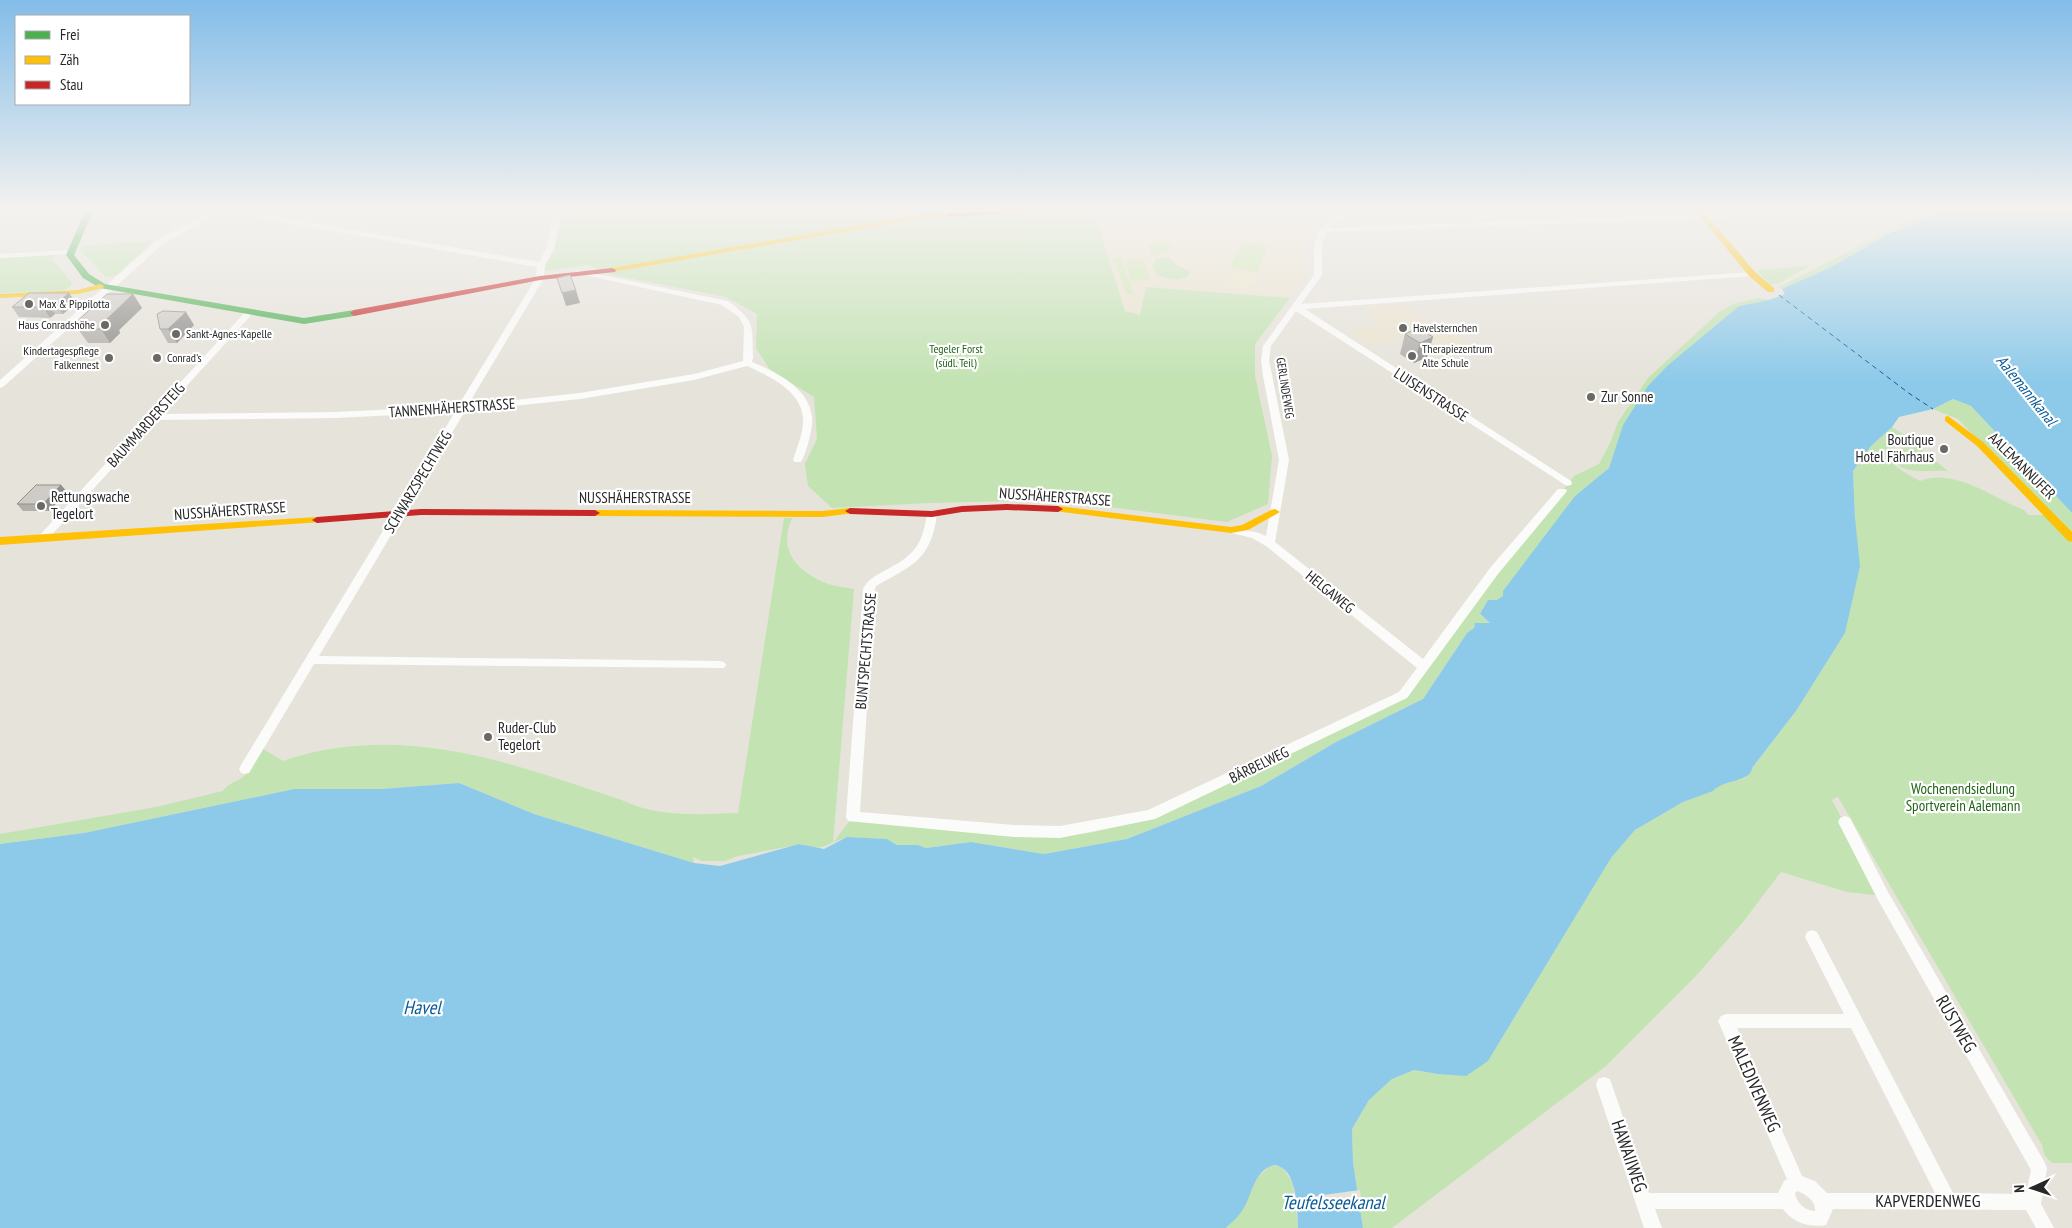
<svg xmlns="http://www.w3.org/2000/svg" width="2072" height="1228" font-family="'PT Sans Narrow',sans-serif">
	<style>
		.education { fill: #eae3cf }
		.green { fill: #c3e3b3 }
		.sand { fill: #ece8c8 }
		.pitch { fill: #cee7b0 }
		.water { fill: #8dcaea }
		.pier { fill: #e6e3db }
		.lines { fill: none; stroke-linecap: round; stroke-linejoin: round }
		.ferry { stroke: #0b5b97; stroke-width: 1; stroke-dasharray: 5 4; stroke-linecap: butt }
		.street { fill: #fbfbfa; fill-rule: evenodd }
		.fast { fill: #4caf50; fill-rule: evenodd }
		.slow { fill: #ffc107; fill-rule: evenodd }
		.jam { fill: #c62828; fill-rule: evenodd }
		.wall { fill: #b2afab }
		.shaded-wall { fill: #918f8b }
		.building { fill: #cfccc7; stroke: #918f8b }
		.poi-dot { fill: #6a6966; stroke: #fff; stroke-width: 2 }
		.labels { text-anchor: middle; stroke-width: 4.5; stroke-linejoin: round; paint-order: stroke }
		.far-poi-label { font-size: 12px; fill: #272727; stroke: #fff; text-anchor: start }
		.far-park-label { font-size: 12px; fill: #216317; stroke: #fff }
		.far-street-label { font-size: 12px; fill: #272727; stroke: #fff }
		.street-label { font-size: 15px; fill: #272727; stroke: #fff }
		.poi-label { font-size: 15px; fill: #272727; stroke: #fff; text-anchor: start }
		.park-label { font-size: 15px; fill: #216317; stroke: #fff }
		.water-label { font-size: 16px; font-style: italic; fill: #0b5b97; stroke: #fff }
		.near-street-label { font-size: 18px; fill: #272727; stroke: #fff }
		.near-water-label { font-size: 19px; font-style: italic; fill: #0b5b97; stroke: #fff }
	</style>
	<rect width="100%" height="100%" fill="#e6e3db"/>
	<!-- education -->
	<path class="education" d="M1147 209H1312L1321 217 1306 241 1307 274 1290 298 1146 287 1140 315 1125 311 1094 212Z
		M1398 305 1474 345 1440 360 1402 338 1369 346 1350 334 1376 323 1366 307Z"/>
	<!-- green -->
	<path class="green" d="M562 209H1093L1125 311 1140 315 1146 287 1290 298 1255 344V376L1272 456 1268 504 1227 522 1054 500 929 503 832 508 808 486 805 464 817 439 814 397 770 370 756 348 757 314 726 297 613 275 589 265 545 271 546 264 554 249Z
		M1932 209H1950L1890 232 1831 267 1782 289 1779 287Z
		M153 241 117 275 106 277 81 251 82 246Z
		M51 254 55 255 52 259 72 283 70 287 61 291 0 293V257Z
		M1169 257 1176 265 1188 270 1190 274C1181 283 1168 279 1157 275L1152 266 1156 259Z
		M1809 266 1778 284H1770L1759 273 1758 270Z
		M1758 298 1769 300 1739 306 1668 365 1647 387 1623 425 1609 468 1575 496 1503 596 1497 600H1488L1480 615 1490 623 1474 625V628L1467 633 1423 699 1336 742 1261 786 1127 839 1044 854 971 842 926 848 918 845H897L887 839 847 837 822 847 813 848 802 844 738 856 725 861H702L693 857 694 863 534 814 459 783 381 789H294L84 833 0 844V834L156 807 223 791C231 780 238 783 246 774 253 767 258 757 263 749L283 761C371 731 457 747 543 774 569 782 594 791 619 799 629 803 640 808 651 810 679 816 710 814 738 813L784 518H792C778 548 795 570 823 582 832 586 844 587 854 589L833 843 851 819 1059 836 1089 833 1153 819 1243 777 1405 697 1493 578 1574 476 1599 464 1610 443 1618 422 1648 378 1719 312 1733 304Z
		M1953 399 1971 406 2072 513V538L1958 419 1933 409Z
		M1892 427 1911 439 1891 449 1887 456C1894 468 1908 474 1920 481 1954 467 1993 498 2024 510L2029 515H2045L2072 543V1163H2052L2045 1156 2042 1146 2044 1145H2042L1838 797 1832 800 1883 896 1847 892 1781 872 1743 922 1695 977 1606 1066 1392 1228H1363L1353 1162 1352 1129 1369 1100 1392 1079 1414 1070 1438 1074 1488 1061 1611 858 1635 830 1683 802 1709 792 1717 786 1745 778 1751 773 1752 768 1796 711 1845 633 1855 518 1853 471 1871 446Z
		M1913 443 1948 471C1929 469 1902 477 1893 458L1896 451Z
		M1271 1165 1282 1167 1293 1183 1298 1228H1226L1243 1210 1249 1194 1258 1177Z"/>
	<!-- sand -->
	<path class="sand" d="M1233 272 1253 276V280L1256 283 1253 286 1237 289 1229 282Z"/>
	<!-- pitch -->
	<path class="pitch" d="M1168 242 1171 246 1168 252 1152 256 1148 243Z
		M1242 242 1268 246 1257 272 1230 267Z
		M1121 257 1133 294H1126L1114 258Z
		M1144 260 1150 280 1131 281 1125 261Z"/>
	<!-- water -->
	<path class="water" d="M1950 209H2072V513L1971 406 1953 399 1933 409 1899 417 1892 427 1871 446 1853 471 1855 518 1860 566 1845 633 1796 711 1752 768C1752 782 1721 780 1713 791L1683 802 1635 830 1611 858 1488 1061 1466 1076 1438 1074 1414 1070 1392 1079 1369 1100 1352 1129 1353 1162 1363 1228H1298C1297 1209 1298 1169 1275 1165 1254 1168 1252 1197 1242 1211 1238 1217 1231 1223 1226 1228H0V844L84 833 294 789H381L459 783 534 814 694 863 720 866 799 844 824 849 847 837 887 839 897 845H918L926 848 971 842 1044 854 1127 839 1261 786 1336 742 1423 699 1467 633 1474 628 1475 623H1490L1480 614 1488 600H1497L1503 596V591L1575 496 1609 468 1623 425 1647 387 1668 365 1739 306 1769 300 1785 294 1782 289 1831 267 1890 233Z"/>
	<!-- pier -->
	<path class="pier" d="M1360 1190 1361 1198 1294 1208V1199Z"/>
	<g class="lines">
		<!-- ferry -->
		<path class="ferry" d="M1779 295 1910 394 1933 409"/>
		<!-- street -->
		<path class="street" d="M214 209C229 209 244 213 259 214 267 214 274 209 283 209L270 216 539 262 546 249 555 209H563L554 249 545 265 544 278 468 405 580 393 694 374 743 361 744 327 739 317 722 305 580 274 576 272 577 270 728 301C756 322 752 325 753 358L752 362C776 372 809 388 812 417 813 426 810 435 808 444 806 450 804 457 801 462H795L793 460C797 447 804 432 803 419 802 391 769 376 747 366L694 380 580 399 465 411 319 656 720 661 724 662 726 665 724 668 314 664 249 773 245 774 241 773 239 769 241 765 455 412 336 418 156 420 47 540H39L38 537 247 310 250 309 254 312 161 414 336 412 458 406 536 278 537 267 220 211 163 244 3 387 0 388V380L157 240Z
			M1347 209H1356L1339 220 1329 228 1846 209H1901L1897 211 1326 232 1322 244V275L1301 304 1752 272 1756 274 1752 276 1305 309 1571 481 1572 483 1571 485 1567 486 1296 311 1271 346 1269 360 1289 460 1275 542 1423 659 1490 568 1558 489H1566L1567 491 1498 574 1407 698 1155 819 1060 838 1014 837 848 821 846 817 863 589C868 579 875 576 884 571 913 556 922 547 927 514L932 511 937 514C931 560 913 565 876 586L875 589 860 812 1014 825 1060 826 1148 810 1399 692 1417 668 1266 546 1252 538 1228 532 1227 530 1232 527 1259 533 1266 536 1279 460 1263 376 1261 360 1263 346 1314 275V244L1320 229 1333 216Z
			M69 250 73 252 72 254 0 258V254Z
			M1845 816 1850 818 1888 892 2045 1163 2047 1169 2041 1204 2054 1228H2036L2026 1210 1833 1209 1826 1225C1810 1228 1793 1223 1783 1209H1655L1662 1228H1644L1596 1085 1598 1079 1604 1077 1610 1079 1649 1193H1778L1784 1181 1787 1179 1718 1021 1721 1016 1726 1014H1844L1805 937 1807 932 1812 930 1817 932 1953 1193 2026 1194 2031 1170 1878 900 1838 822 1840 818ZM1737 1028H1851L1935 1193H1827L1815 1181 1802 1176ZM1797 1191C1806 1194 1816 1201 1815 1211 1806 1211 1796 1203 1795 1193Z"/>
		<!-- fast -->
		<path class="fast" d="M86 209H94L74 255 89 274 105 284 304 318 354 310 358 313 354 316 304 324 100 288 83 278 66 255Z"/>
		<!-- slow -->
		<path class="slow" d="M1694 209H1702L1755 272 1774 288V292H1768L1749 276Z
			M949 213H952V217L918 219 612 272 608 270 612 268 918 215Z
			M100 284 104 286 103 288 78 294 0 298V294L78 290Z
			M1948 416 1983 442 2072 532V542L2068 541 1977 446 1945 421V417Z
			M1058 506 1231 527 1242 525 1271 510 1275 509 1280 512 1248 530 1231 533 1054 511 1053 509 1054 507Z
			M850 508 854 509 855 511 854 513 822 517 595 516 590 513 595 510 822 511Z
			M317 517 321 518 322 520 321 522 0 545V537Z"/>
		<!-- jam -->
		<path class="jam" d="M1008 209H1041L1037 211 949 217 945 215 949 213Z
			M612 268 616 270 615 272 540 280 354 316 350 313 354 310 540 276Z
			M1007 504 1058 506 1063 509 1058 512 1007 510 962 512 932 517 850 514 845 511 850 508 932 511 962 506Z
			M421 509 595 510 600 513 595 516 421 515 317 523 312 520 317 517Z"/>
	</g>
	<!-- wall -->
	<path class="wall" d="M69 293 76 303 63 314H55L50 318 19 317 12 307Z
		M133 294 142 308 119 330 120 333 110 343H88L78 329 79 328 75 323Z
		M194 325 177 343H168L160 329Z
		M1405 334 1433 337 1427 357 1414 363 1400 354Z
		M61 485 67 492 49 511H23L17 504Z"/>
	<!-- shaded-wall -->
	<path class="shaded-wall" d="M576 290 580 303 566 306 562 293Z
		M69 293 76 303 63 314 56 304Z
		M133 294 142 308 119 330 120 333 110 343 101 329 107 319Z
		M47 304 55 314 50 318 43 307Z
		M186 312 194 325 177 343 168 329Z
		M1433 337 1427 357 1414 363 1420 343Z
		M61 485 67 492 49 511 43 504Z"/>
	<!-- building -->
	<path class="building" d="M570 275 576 290 562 293 557 278Z
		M29 293H69L56 304H47L43 307H12Z
		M107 294H133L107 319H111L101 329H78L84 323H75Z
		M163 311 186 312 168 329H160L157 314Z
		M1418 328 1433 337 1420 343 1405 334Z
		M36 485H61L43 504H17Z"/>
	<!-- sky -->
	<linearGradient id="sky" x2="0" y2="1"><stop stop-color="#83bde9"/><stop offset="0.55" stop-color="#f4f2ef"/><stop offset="1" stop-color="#f4f2ef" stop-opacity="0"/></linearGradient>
	<rect width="2072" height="381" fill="url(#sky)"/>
	<!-- markers -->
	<g class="poi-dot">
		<circle cx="29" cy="304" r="5"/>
		<circle cx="105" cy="325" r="5"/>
		<circle cx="1403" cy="328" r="5"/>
		<circle cx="176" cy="334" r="5"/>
		<circle cx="1412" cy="356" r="5"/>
		<circle cx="109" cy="358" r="5"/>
		<circle cx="157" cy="358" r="5"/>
		<circle cx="1591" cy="397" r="5"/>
		<circle cx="1944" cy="449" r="5"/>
		<circle cx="41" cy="506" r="5"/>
		<circle cx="488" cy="737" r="5"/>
	</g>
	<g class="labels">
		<!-- far-poi labels -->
		<g class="far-poi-label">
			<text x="39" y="308">Max &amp; Pippilotta</text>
			<text x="95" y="329" text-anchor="end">Haus Conradshöhe</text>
			<text x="1413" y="332">Havelsternchen</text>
			<text x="186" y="338">Sankt-Agnes-Kapelle</text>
			<text x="1422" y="353">Therapiezentrum<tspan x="1422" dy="14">Alte Schule</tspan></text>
			<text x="99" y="355" text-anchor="end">Kindertagespflege<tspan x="99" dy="14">Falkennest</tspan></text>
			<text x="167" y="362">Conrad's</text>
		</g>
		<!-- far-park labels -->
		<g class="far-park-label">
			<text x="956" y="353">Tegeler Forst<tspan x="956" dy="14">(südl. Teil)</tspan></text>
		</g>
		<!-- far-street labels -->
		<g class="far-street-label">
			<text transform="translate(1285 388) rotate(81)" y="4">GERLINDEWEG</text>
		</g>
		<!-- street labels -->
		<g class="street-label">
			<text transform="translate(1431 395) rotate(33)" y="5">LUISENSTRASSE</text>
			<text transform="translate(452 408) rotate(-4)" y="5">TANNENHÄHERSTRASSE</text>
			<text transform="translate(146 425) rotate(-48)" y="5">BAUMMARDERSTEIG</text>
			<text transform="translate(2022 466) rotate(45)" y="5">AALEMANNUFER</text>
			<text transform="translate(418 482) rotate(-59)" y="5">SCHWARZSPECHTWEG</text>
			<text transform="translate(1055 497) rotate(4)" y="5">NUSSHÄHERSTRASSE</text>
			<text x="635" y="503">NUSSHÄHERSTRASSE</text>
			<text transform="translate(230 511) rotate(-4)" y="5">NUSSHÄHERSTRASSE</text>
			<text transform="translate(1330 592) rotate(39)" y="5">HELGAWEG</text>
			<text transform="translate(866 651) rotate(-85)" y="5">BUNTSPECHTSTRASSE</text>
			<text transform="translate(1259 765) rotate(-26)" y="5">BÄRBELWEG</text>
		</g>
		<!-- poi labels -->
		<g class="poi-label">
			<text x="1601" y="402">Zur Sonne</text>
			<text x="1934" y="445" text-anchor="end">Boutique<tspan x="1934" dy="17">Hotel Fährhaus</tspan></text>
			<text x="51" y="502">Rettungswache<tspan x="51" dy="17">Tegelort</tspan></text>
			<text x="498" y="733">Ruder-Club<tspan x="498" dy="17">Tegelort</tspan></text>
		</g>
		<!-- park labels -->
		<g class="park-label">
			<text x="1963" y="794">Wochenendsiedlung<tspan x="1963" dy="17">Sportverein Aalemann</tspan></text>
		</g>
		<!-- water labels -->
		<g class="water-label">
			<text transform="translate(2027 390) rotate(51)" y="6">Aalemannkanal</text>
		</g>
		<!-- near-street labels -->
		<g class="near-street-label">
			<text transform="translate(1956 1024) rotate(60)" y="6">RUSTWEG</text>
			<text transform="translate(1754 1084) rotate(66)" y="6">MALEDIVENWEG</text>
			<text transform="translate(1629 1156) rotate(71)" y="6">HAWAIIWEG</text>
			<text x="1928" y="1207">KAPVERDENWEG</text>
		</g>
		<!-- near-water labels -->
		<g class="near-water-label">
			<text x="422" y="1014">Havel</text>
			<text x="1333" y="1209">Teufelsseekanal</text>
		</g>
	</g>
	<!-- legend -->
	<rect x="15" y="15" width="175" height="90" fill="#ffffff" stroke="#a9a9a9"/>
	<rect x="25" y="31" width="25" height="8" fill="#4caf50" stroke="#a9a9a9"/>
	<text x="60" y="40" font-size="15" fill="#272727">Frei</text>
	<rect x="25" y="56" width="25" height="8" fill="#ffc107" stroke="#a9a9a9"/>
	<text x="60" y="65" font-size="15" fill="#272727">Zäh</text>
	<rect x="25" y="81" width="25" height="8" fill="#c62828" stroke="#a9a9a9"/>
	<text x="60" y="90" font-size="15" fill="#272727">Stau</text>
	<!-- north arrow -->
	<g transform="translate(2032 1188) rotate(267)" stroke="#ffffff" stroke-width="4" paint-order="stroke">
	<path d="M0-4L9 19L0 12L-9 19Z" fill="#272727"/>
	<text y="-8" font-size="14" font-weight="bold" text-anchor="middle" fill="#272727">N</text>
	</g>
</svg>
